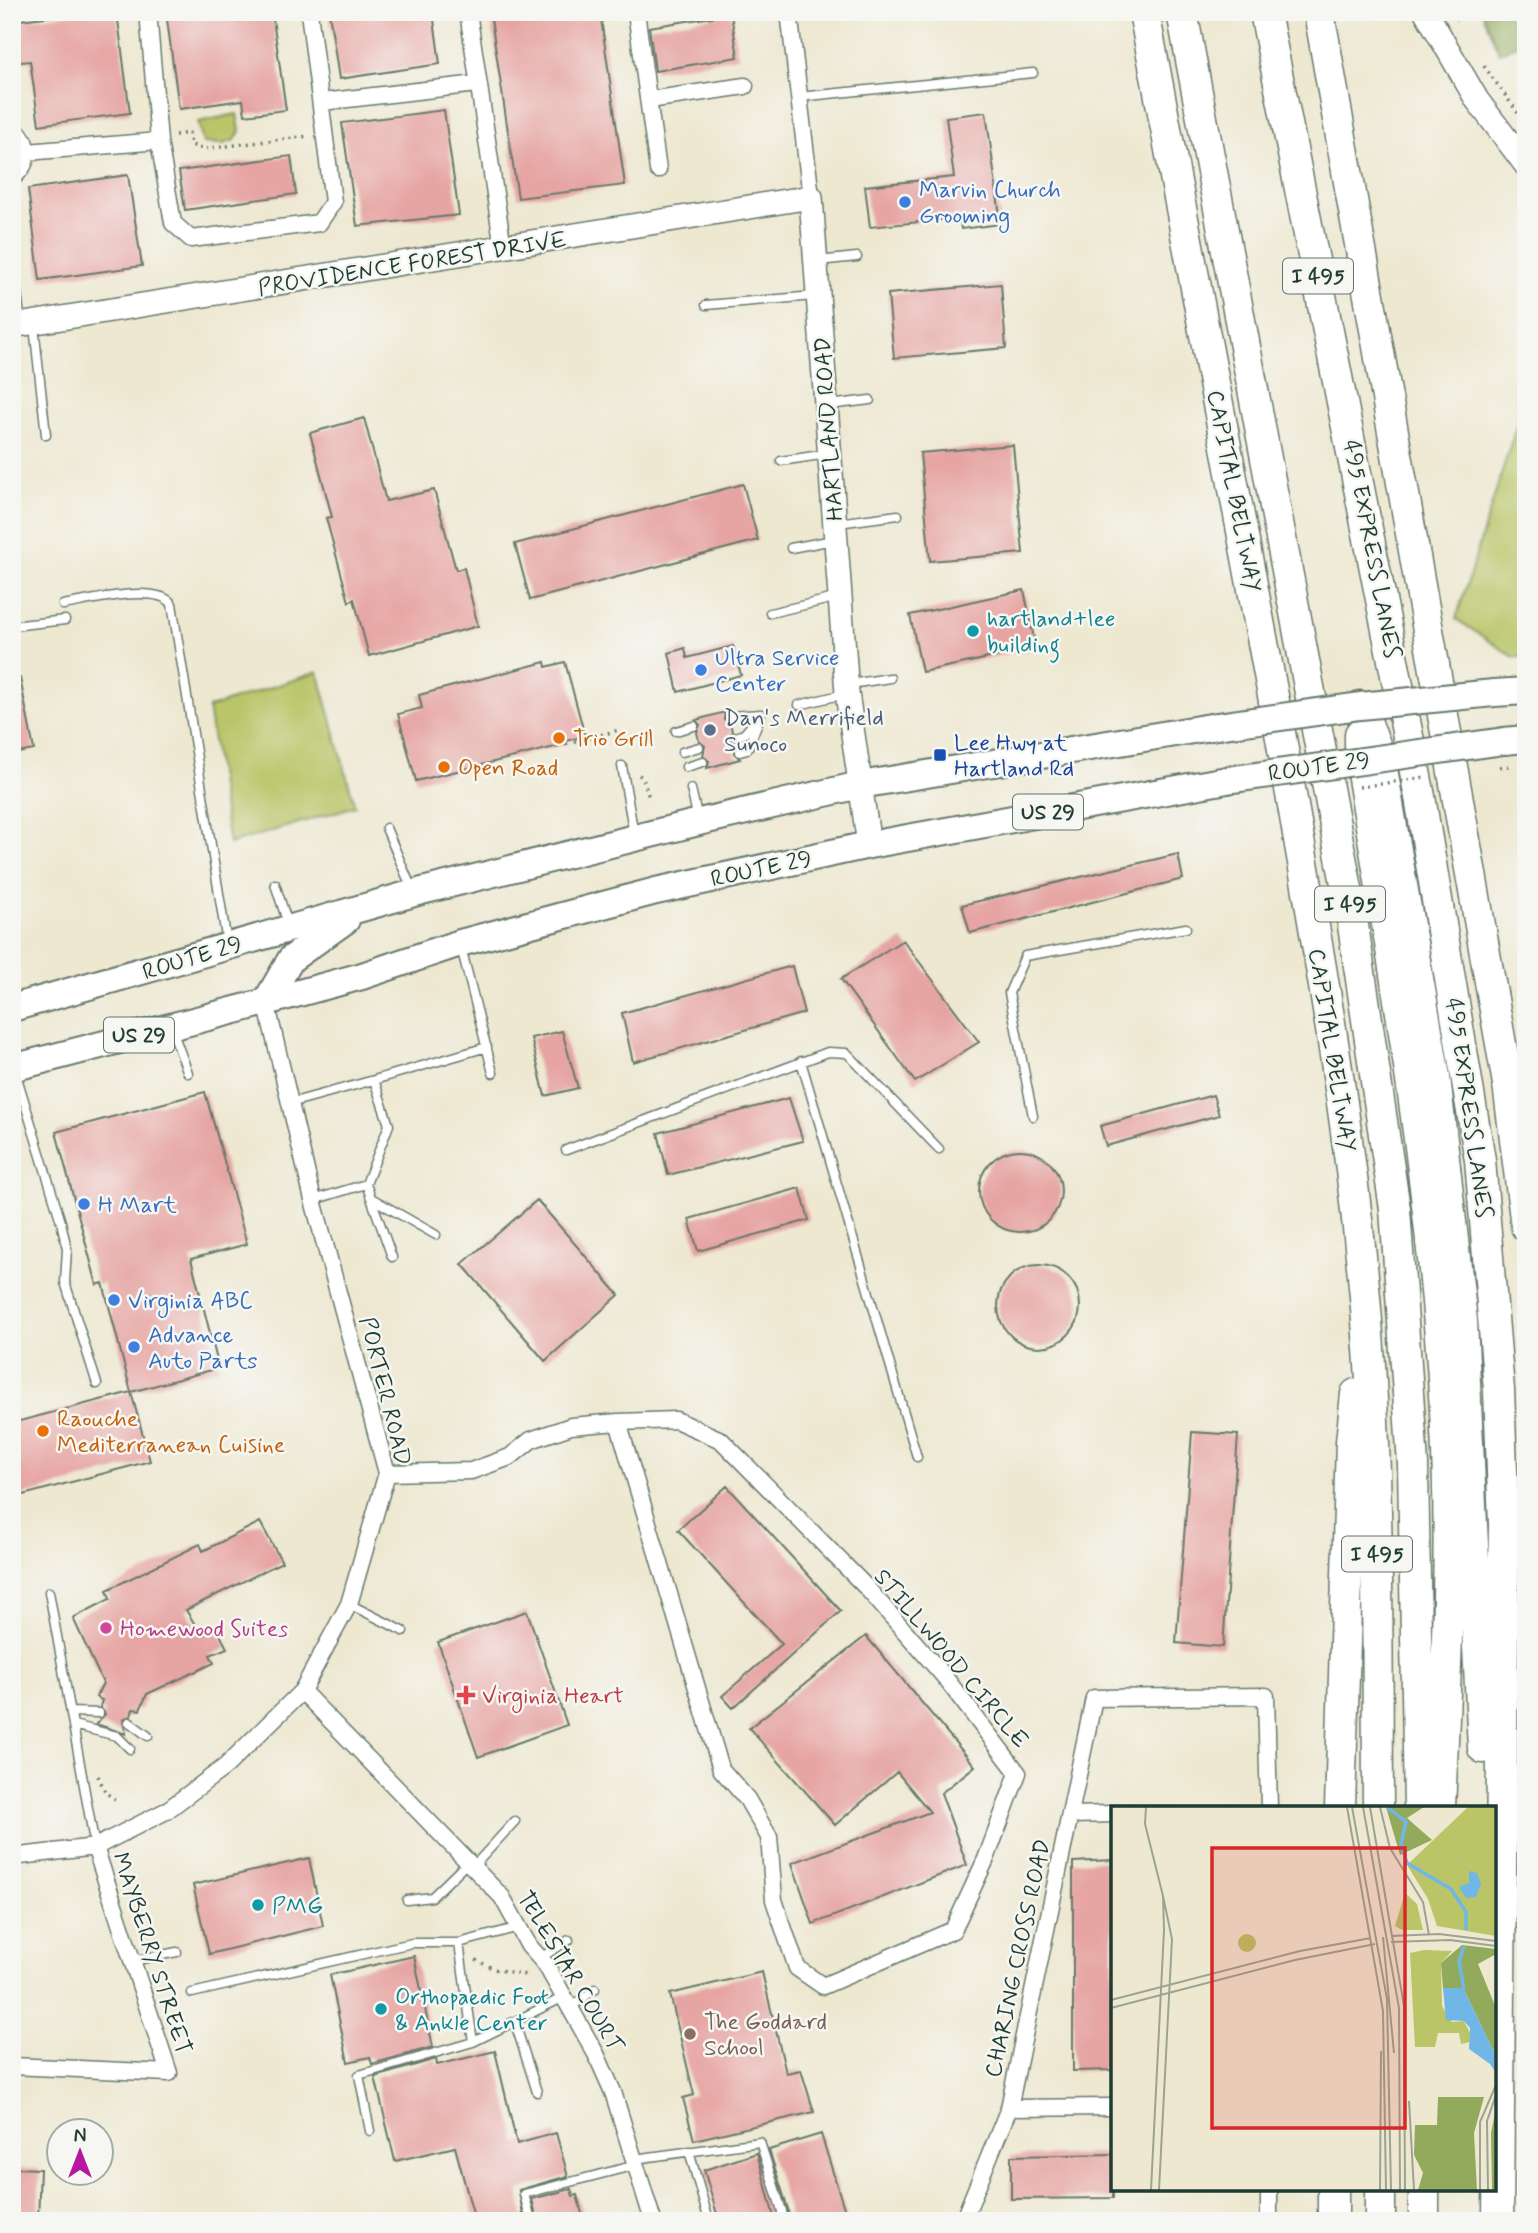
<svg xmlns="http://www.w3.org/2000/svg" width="1538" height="2233" font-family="Mynerve,sans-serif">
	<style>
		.green { fill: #b9c567; stroke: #6c814e; stroke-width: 2 }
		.forest { fill: #92aa5c; stroke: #587448; stroke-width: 2 }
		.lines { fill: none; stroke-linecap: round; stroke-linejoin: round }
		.stream { stroke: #70b7e7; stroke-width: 6 }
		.building { fill: #e6a5a3 }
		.lane-casing { stroke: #67796b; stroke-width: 11 }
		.street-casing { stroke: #67796b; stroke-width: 19 }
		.secondary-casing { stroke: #67796b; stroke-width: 26 }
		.primary-casing { stroke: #67796b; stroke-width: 30 }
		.highway-casing { stroke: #67796b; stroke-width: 33 }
		.path { stroke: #67796b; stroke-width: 3.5; stroke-dasharray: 2 5; stroke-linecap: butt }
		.lane { stroke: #fff; stroke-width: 8 }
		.street { stroke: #fff; stroke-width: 16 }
		.secondary { stroke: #fff; stroke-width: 23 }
		.primary { stroke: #fff; stroke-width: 26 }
		.highway { stroke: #fff; stroke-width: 30 }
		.primary-bridge-casing { stroke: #67796b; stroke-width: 30; stroke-linecap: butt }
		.path-bridge { stroke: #67796b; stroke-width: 3.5; stroke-dasharray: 2 5; stroke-linecap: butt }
		.primary-bridge { stroke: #fff; stroke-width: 26 }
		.shop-dot { fill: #3f7fe0; stroke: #f6f6f2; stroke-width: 2.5 }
		.culture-dot { fill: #0f9aa8; stroke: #f6f6f2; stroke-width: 2.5 }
		.service-dot { fill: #5c6f8a; stroke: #f6f6f2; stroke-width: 2.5 }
		.food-dot { fill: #e8710a; stroke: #f6f6f2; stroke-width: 2.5 }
		.transit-dot { fill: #1a4fb4; stroke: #f6f6f2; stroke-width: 2.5 }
		.hotel-dot { fill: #d1479c; stroke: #f6f6f2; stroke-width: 2.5 }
		.health-dot { fill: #e0444e; stroke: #f6f6f2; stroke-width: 2.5 }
		.education-dot { fill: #8d6e63; stroke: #f6f6f2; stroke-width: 2.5 }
		.labels { text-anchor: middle; stroke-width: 5; stroke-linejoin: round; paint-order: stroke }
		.shield { fill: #f6f6f2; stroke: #60746d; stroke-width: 2 }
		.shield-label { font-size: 21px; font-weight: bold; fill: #1f3d34 }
		.shop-label { font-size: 23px; fill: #366cbe; stroke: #f6f6f2; text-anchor: start }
		.street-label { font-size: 23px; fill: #1f3d34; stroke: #f6f6f2 }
		.culture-label { font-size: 23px; fill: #0d838f; stroke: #f6f6f2; text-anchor: start }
		.service-label { font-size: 23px; fill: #4e5e75; stroke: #f6f6f2; text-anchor: start }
		.food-label { font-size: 23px; fill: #c56008; stroke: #f6f6f2; text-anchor: start }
		.transit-label { font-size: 23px; fill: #164399; stroke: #f6f6f2; text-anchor: start }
		.hotel-label { font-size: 23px; fill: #b23c85; stroke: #f6f6f2; text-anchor: start }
		.health-label { font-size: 23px; fill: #be3a42; stroke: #f6f6f2; text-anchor: start }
		.education-label { font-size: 23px; fill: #785e54; stroke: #f6f6f2; text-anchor: start }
		.inset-river { fill: none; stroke: #70b7e7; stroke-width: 3.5 }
		.inset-road { fill: none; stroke: #9ba492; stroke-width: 2 }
		.view { fill: #d62828; fill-opacity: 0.15; stroke: #d62828; stroke-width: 3.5 }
		.inset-edge { fill: none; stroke: #1f3d34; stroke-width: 3.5 }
	</style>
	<rect width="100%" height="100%" fill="#f6f6f2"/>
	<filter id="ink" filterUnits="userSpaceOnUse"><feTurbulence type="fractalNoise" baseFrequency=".0143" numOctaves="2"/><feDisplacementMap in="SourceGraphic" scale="14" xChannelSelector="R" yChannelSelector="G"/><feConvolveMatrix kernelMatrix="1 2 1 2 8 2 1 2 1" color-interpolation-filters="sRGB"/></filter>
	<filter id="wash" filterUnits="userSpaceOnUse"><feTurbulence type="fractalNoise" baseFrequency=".00686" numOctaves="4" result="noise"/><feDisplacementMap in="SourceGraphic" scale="28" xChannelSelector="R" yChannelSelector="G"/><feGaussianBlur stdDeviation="1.57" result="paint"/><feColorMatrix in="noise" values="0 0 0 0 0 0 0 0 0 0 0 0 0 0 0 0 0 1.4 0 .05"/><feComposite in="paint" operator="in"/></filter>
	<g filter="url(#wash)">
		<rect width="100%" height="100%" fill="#eee8d1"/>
		<!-- green -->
		<path class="green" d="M237 114 240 131 235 140 223 144 203 143 198 122Z
			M1526 395V657H1514L1456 619Z
			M318 672 355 806 229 844 208 708Z"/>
		<!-- forest -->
		<path class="forest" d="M1482 12H1526V41L1499 53Z"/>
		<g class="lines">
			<!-- stream -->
			<path class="stream" d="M1512 12 1526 47"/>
		</g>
		<g id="blocks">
			<!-- building -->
			<path class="building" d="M86 12H117L130 113 39 125 30 61 12 63V21Z
				M166 12H272L286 110 245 115 243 100 179 109Z
				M329 12H433L440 64 339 79Z
				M490 12H600L625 185 518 198Z
				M731 14 738 57 655 71 649 27Z
				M444 110 459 215 357 226 342 123Z
				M986 112 1001 224 961 229 960 218 870 227 865 186 954 177 946 117Z
				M291 156 296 194 185 210 179 171Z
				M128 175 142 266 40 280 28 189Z
				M1001 284 1006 348 894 358 888 294Z
				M364 418 386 501 434 490 456 570 464 568 478 626 369 656 354 599 349 602 326 518 332 517 310 433Z
				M1013 445 1023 553 930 561 920 453Z
				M743 484 758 540 530 600 515 544Z
				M1024 590 1036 648 922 672 910 615Z
				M733 646 741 675 678 692 669 653 685 648 687 658Z
				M545 662 546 667 565 662 585 736 566 741 567 744 416 781 398 714 422 708 419 695Z
				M20 678 34 750 12 754V679Z
				M725 712 724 719 730 723 732 731 729 738 735 743 734 753 740 759 707 768 709 761 703 756 705 746 699 741 697 732 700 725 696 720Z
				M1178 854 1183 879 970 933 962 905Z
				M903 940 979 1042 915 1082 841 979Z
				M792 966 804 1013 633 1062 622 1013Z
				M562 1031 578 1088 545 1096 531 1038Z
				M205 1092 247 1244 191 1259 219 1368 131 1392 103 1283 97 1285 56 1132Z
				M1213 1095 1219 1115 1106 1146 1100 1126Z
				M789 1098 803 1141 668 1175 658 1133Z
				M979 1191a41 41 0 1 1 82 0a41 41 0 1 1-82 0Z
				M800 1188 809 1220 698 1251 689 1219Z
				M537 1200 619 1295 545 1361 462 1264Z
				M998 1306a41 41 0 1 1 82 0a41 41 0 1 1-82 0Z
				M131 1392 150 1461 12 1498V1423Z
				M1192 1432 1238 1435 1223 1647 1176 1643Z
				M727 1486 841 1611 733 1708 722 1696 782 1644 678 1530Z
				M260 1522 282 1562 186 1610 202 1636 217 1629 227 1648 210 1655 214 1663 147 1694 140 1710 133 1709 131 1716 123 1719 126 1734 96 1724 105 1714 100 1707 102 1700 96 1697 103 1683 73 1618 110 1599 107 1590 200 1544 203 1551Z
				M527 1611 567 1725 478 1757 438 1642Z
				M866 1636 975 1766 941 1793 967 1865 813 1924 792 1863 930 1812 897 1772 835 1825 749 1728Z
				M309 1858 323 1926 209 1954 193 1885Z
				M1113 1860V2070L1073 2071V1862Z
				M414 1956 433 2047 372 2064 370 2057 348 2062 330 1975Z
				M762 1972 786 2073 801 2070 814 2112 694 2140 683 2098 694 2095 670 1994Z
				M495 2051 517 2144 556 2133 568 2176 519 2190 524 2221H475L455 2147 395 2161 375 2077 436 2059 437 2065Z
				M821 2134 848 2221H789L788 2209 769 2150Z
				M757 2153 775 2221H719L704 2170Z
				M1113 2154V2198L1011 2199V2156Z
				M12 2168 40 2169 38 2221H12Z
				M571 2189 573 2196 577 2195 584 2221H537L532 2199Z"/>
		</g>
	</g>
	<g filter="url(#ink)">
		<use href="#blocks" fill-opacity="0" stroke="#67796b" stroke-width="2"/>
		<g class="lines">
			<!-- lane casing -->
			<g class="lane-casing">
				<path id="lane" d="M799 97 1033 73
					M818 261 857 257
					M706 305 815 296
					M34 326 46 435
					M12 367 17 329
					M829 405 870 400
					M781 461 827 454
					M838 523 898 515
					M791 548 833 540
					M63 605C88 601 157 583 172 604L227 943
					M770 613 839 597
					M12 626 65 620
					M850 684 890 678
					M799 705 844 694
					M730 716 761 714 744 734 735 737
					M676 731 694 726
					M682 752 699 747
					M740 752 747 750 759 720
					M622 766 634 835
					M686 767 703 762
					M691 789 698 819
					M386 828 412 889
					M275 884 288 924
					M461 947 493 1073
					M172 1030 188 1073
					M801 1061 917 1457
					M15 1071 61 1222 67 1249 65 1282 97 1384
					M374 1080 487 1047
					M290 1103 374 1080 389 1125 366 1184 392 1257
					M1033 1116 1009 993 1025 956 1186 928
					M566 1150 828 1052 847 1053 939 1149
					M373 1199 436 1235
					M313 1200 366 1184
					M49 1592 95 1847
					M349 1604 403 1631
					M71 1712 99 1713
					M129 1722 148 1736
					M73 1725 117 1736 130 1749
					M473 1867 515 1821
					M407 1900 432 1897 468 1862
					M459 1943 473 2042 564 1997
					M540 1958 569 1940
					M132 1961 177 1952
					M192 1993 412 1943H459L519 1927
					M570 2008 595 1989
					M515 2023 537 2092
					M370 2131 359 2075 473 2042
					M689 2151 709 2221
					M634 2159 760 2142 782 2211V2221
					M531 2221 524 2194 636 2165"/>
			</g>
			<!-- street casing -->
			<g class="street-casing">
				<path id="street" d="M148 12 159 141 173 223 191 239 319 223 333 202 309 12
					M468 12 503 248
					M636 12 658 170
					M789 12 811 197
					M649 100 745 86
					M322 102 477 84
					M12 126C30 141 32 163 12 178
					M27 152 159 141
					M12 284 17 325
					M676 1420 721 1440 866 1587 943 1675 1018 1773 986 1859 953 1930 823 1986 797 1968 774 1900 769 1837 747 1799 721 1769 618 1422Z
					M387 1473 471 1471 510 1457 531 1440 571 1426 618 1422
					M302 1691 502 1897 529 1946 546 1965 596 2054 613 2092 653 2221
					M1071 1815 1113 1814
					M12 1857 95 1847 166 1811 226 1766 302 1691 349 1604 387 1473 313 1200 266 1002
					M12 2066 169 2073 95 1847
					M1009 2108 1113 2107
					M963 2221 1009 2108 1094 1698 1266 1696 1269 1808
					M1269 2221V2189"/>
			</g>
			<!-- secondary casing -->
			<g class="secondary-casing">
				<path id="secondary" d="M1426 12 1477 100 1526 165
					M12 326 811 197 847 693 869 845"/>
			</g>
			<!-- primary casing -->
			<g class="primary-casing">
				<path id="primary" d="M1494 693 1526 691
					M1504 741 1526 739
					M266 1002 291 959 346 920
					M12 1008 414 893 699 822 860 785 1217 726
					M12 1068 266 1002 362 976 460 943 656 891 869 845 1227 780"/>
			</g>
			<!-- highway casing -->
			<g class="highway-casing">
				<path id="highway" d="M1144 12C1191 254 1237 496 1281 738 1314 924 1348 1109 1365 1297 1380 1467 1377 1638 1378 1808
					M1182 12 1350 905 1395 1209 1413 1464 1419 1808
					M1265 12 1420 797 1480 1160 1499 1390 1504 1525 1498 2221
					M1319 12 1508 1084 1526 1226
					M1360 706 1380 757 1435 1077 1462 1321 1483 1748
					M1360 734V760C1396 976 1433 1191 1445 1411 1453 1543 1446 1675 1440 1808
					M1340 1808 1351 1442 1356 1394
					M1333 2189V2221
					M1380 2221V2189
					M1424 2221V2189"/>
			</g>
			<!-- path -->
			<path class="path" d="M1455 12 1458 20
				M1484 66 1526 124
				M175 135 189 133 191 145 203 149 309 136
				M574 742 619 730
				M639 775 643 778 649 798
				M98 1776 106 1793 115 1799
				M476 1960 494 1969 526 1975"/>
			<!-- lane -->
			<use href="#lane" class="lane"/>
			<!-- street -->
			<use href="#street" class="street"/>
			<!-- secondary -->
			<use href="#secondary" class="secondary"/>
			<!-- primary -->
			<use href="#primary" class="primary"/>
			<!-- highway -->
			<use href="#highway" class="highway"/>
			<!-- primary-bridge casing -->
			<g class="primary-bridge-casing">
				<path id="primary-bridge" d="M1217 726 1360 706 1494 693
					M1227 780 1504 741"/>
			</g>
			<!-- path-bridge -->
			<path class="path-bridge" d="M1500 767 1510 766
				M1359 787 1427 777"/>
			<!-- primary-bridge -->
			<use href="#primary-bridge" class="primary-bridge"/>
		</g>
	</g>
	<!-- markers -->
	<g class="shop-dot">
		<circle cx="905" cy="202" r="7"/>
		<circle cx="701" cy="670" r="7"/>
		<circle cx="84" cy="1204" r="7"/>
		<circle cx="114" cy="1300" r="7"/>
		<circle cx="134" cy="1347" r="7"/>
	</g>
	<g class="culture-dot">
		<circle cx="973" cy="631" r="7"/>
		<circle cx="258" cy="1905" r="7"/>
		<circle cx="381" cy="2009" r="7"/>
	</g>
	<circle class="service-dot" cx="710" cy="730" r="7"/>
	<g class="food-dot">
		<circle cx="559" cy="738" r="7"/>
		<circle cx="444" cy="767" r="7"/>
		<circle cx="43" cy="1431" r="7"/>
	</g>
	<rect class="transit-dot" x="933" y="748" width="14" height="14" rx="3.5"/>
	<circle class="hotel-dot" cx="106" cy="1628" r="7"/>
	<path class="health-dot" d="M462.5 1684.5h7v7h7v7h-7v7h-7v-7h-7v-7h7z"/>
	<circle class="education-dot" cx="690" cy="2034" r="7"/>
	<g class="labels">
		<!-- shield labels -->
		<g class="shield">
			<rect x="1283" y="258.5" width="70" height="35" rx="5"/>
			<rect x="1013" y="794.5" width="70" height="35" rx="5"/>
			<rect x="1315" y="886.5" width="70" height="35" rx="5"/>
			<rect x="104" y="1017.5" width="70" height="35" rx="5"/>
			<rect x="1342" y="1536.5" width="70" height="35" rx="5"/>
		</g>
		<g class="shield-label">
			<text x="1318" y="283">I 495</text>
			<text x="1048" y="819">US 29</text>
			<text x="1350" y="911">I 495</text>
			<text x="139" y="1042">US 29</text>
			<text x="1377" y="1561">I 495</text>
		</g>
		<!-- shop labels -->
		<g class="shop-label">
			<text x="919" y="197">Marvin Church<tspan x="919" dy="26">Grooming</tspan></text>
			<text x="715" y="665">Ultra Service<tspan x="715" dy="26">Center</tspan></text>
			<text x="98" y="1212">H Mart</text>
			<text x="128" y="1308">Virginia ABC</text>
			<text x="148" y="1342">Advance<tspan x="148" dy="26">Auto Parts</tspan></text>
		</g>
		<!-- street labels -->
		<g class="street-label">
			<text transform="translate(412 263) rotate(-9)" y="8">PROVIDENCE FOREST DRIVE</text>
			<text transform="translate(828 429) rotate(-94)" y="8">HARTLAND ROAD</text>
			<text transform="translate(1235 491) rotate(79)" y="8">CAPITAL BELTWAY</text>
			<text transform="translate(1373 549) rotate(79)" y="8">495 EXPRESS LANES</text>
			<text transform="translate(1319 766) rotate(-8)" y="8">ROUTE 29</text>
			<text transform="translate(761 868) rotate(-12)" y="8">ROUTE 29</text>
			<text transform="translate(192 957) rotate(-17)" y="8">ROUTE 29</text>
			<text transform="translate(1333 1050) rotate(81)" y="8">CAPITAL BELTWAY</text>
			<text transform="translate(1470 1108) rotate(82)" y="8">495 EXPRESS LANES</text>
			<text transform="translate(386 1391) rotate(76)" y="8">PORTER ROAD</text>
			<text transform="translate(952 1658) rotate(50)" y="8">STILLWOOD CIRCLE</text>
			<text transform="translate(153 1953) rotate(72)" y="8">MAYBERRY STREET</text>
			<text transform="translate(1017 1958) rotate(-78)" y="8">CHARING CROSS ROAD</text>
			<text transform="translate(571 1971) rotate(59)" y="8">TELESTAR COURT</text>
		</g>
		<!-- culture labels -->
		<g class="culture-label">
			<text x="987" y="626">hartland+lee<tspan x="987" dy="26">building</tspan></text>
			<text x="272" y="1913">PMG</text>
			<text x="395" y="2004">Orthopaedic Foot<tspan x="395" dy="26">&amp; Ankle Center</tspan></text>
		</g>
		<!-- service labels -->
		<g class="service-label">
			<text x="724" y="725">Dan's Merrifield<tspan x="724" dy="26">Sunoco</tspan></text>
		</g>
		<!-- food labels -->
		<g class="food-label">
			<text x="573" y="746">Trio Grill</text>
			<text x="458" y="775">Open Road</text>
			<text x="57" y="1426">Raouche<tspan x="57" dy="26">Mediterranean Cuisine</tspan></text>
		</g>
		<!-- transit labels -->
		<g class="transit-label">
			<text x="954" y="750">Lee Hwy at<tspan x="954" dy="26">Hartland Rd</tspan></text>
		</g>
		<!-- hotel labels -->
		<g class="hotel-label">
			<text x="120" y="1636">Homewood Suites</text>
		</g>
		<!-- health labels -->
		<g class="health-label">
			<text x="482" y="1703">Virginia Heart</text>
		</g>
		<!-- education labels -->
		<g class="education-label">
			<text x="704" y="2029">The Goddard<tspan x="704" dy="26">School</tspan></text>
		</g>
	</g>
	<!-- overview -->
	<g transform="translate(1111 1806)">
		<rect width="385" height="385" fill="#eee8d1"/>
		<path d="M357 1H385V130L326 120 317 93 296 59ZM294 87 306 98 312 124H291L284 120ZM127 137a9 9 0 1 1 18 0a9 9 0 1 1-18 0ZM313 144 341 145 330 157 331 200 341 216 353 215 363 235 350 238 348 227H327L324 241H304L299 147Z" fill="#b9c567"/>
		<path d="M275 1H313L296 12 321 34 289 49ZM351 139 385 143V148L367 158 385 202V250L352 182H332L330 157ZM327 291H373L363 327 366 384H307L312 367 303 349 304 319H326ZM385 302V384H381L380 327Z" fill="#92aa5c"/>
		<path d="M358 65 366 67 370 78 365 91 355 92 348 81 358 77ZM332 182H352L385 250V267L379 258 358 243 359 222 353 215 335 214Z" fill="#70b7e7"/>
		<path class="inset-river" d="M276 1 295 16 290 38 296 57 340 83 355 106V124M353 183 348 156 353 140"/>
		<path class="inset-road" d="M35 1 34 18 52 90 53 124 40 384M236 1 272 205 275 384M241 1 276 193 280 384M252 1 288 202 289 384M259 1 293 200 294 384M269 1 279 42 312 96 318 129M280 130 328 128 385 135M272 131 283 247M280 136 339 134 385 140M0 194 189 145 260 132M0 202 184 154 264 138M298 295 303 384M48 384 61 133 52 90M269 384 270 245M369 384V316L385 279M377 384 376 315 385 289"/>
		<path class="view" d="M101 42H294V322H101Z"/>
		<rect width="385" height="385" class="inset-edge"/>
	</g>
	<!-- margin -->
	<rect width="1538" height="2233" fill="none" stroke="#f6f6f2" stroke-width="42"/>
	<!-- north arrow -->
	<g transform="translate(80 2152)"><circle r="33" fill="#f6f6f2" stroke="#a0aca6" stroke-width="2"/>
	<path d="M0-5L12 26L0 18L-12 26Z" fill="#b5179e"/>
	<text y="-10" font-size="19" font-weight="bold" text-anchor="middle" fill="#1f3d34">N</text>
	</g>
</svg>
